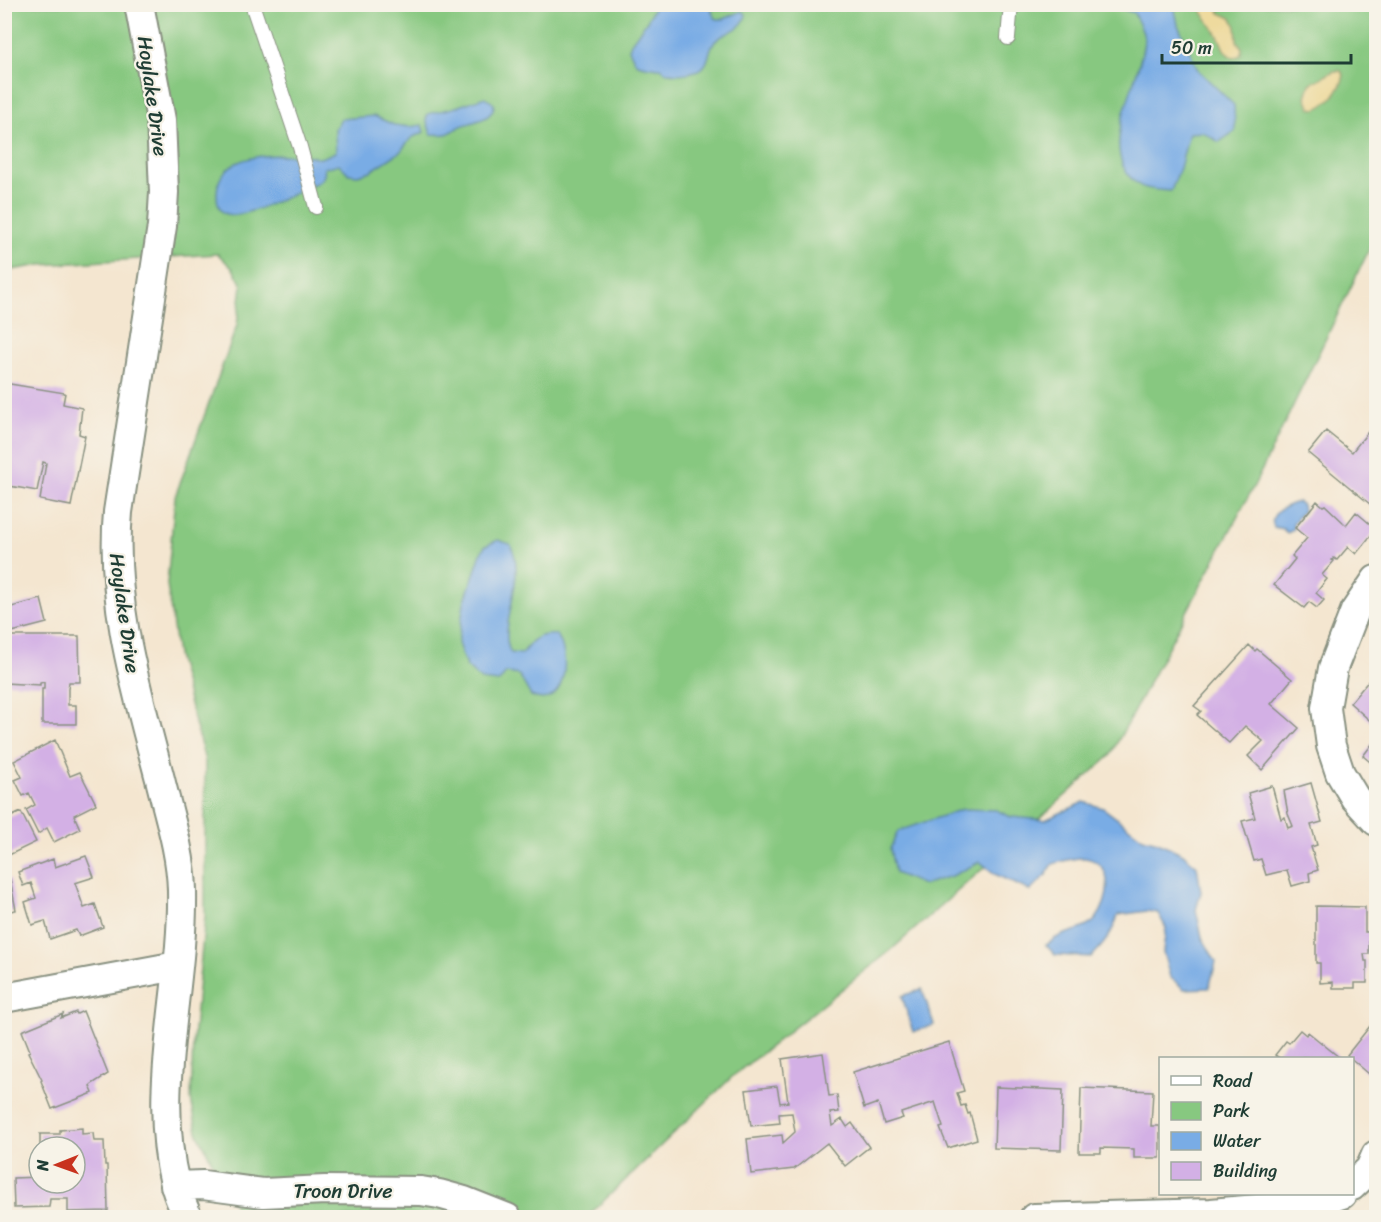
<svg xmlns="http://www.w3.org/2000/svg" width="1381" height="1222" font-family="Sriracha,sans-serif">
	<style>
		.green { fill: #87c880; stroke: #53825a; stroke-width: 1.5 }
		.sand { fill: #eeda9e; stroke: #868c69; stroke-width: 1.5 }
		.water { fill: #79ace5; stroke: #4c748c; stroke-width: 1.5 }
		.building { fill: #d3b0e5 }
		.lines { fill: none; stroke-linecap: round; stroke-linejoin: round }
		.lane-casing { stroke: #8a9282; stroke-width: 16 }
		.street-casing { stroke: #8a9282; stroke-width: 32 }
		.lane { stroke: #fff; stroke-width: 14 }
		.street { stroke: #fff; stroke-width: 28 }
		.labels { text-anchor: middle; stroke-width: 4.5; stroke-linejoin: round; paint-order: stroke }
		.street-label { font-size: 20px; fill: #1f3d34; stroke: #f7f3e8 }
	</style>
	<rect width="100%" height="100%" fill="#f7f3e8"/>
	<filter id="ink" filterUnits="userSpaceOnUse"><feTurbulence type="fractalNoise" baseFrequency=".0167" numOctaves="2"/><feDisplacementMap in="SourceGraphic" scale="12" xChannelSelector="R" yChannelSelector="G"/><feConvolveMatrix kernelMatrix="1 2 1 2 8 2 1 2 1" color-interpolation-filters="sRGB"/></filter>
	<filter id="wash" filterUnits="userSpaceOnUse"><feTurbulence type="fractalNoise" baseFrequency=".008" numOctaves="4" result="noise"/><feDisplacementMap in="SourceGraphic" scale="24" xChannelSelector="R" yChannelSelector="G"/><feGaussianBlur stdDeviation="1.35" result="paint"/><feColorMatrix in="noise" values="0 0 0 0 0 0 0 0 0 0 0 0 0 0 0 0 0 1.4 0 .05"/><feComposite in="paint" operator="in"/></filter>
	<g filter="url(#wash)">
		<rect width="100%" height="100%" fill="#f4e6d0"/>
		<!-- green -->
		<path class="green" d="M5 5H1376V241L1370 248 1255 484 1110 756 890 951 733 1076 587 1217 243 1218 237 1211 197 1132 191 1099 193 1041 205 916V761L177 655 167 584 175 497 237 325 242 285 233 269 218 254 41 265 5 271Z"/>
		<!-- sand -->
		<path class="sand" d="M1199 5H1217L1220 13 1232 18 1236 27 1237 41 1242 48 1241 55 1234 58C1222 53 1223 44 1217 34 1211 24 1203 17 1199 5Z
			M1334 71H1341L1344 75C1341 90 1330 103 1316 109L1311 108 1306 97 1310 84Z"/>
		<!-- water -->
		<path class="water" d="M656 4 710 5 714 17 717 19H724L742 11 746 14C744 28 730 31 719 38 707 46 711 59 704 66 697 73 676 76 667 72 659 69 667 69 659 68 650 66 644 67 636 63L629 49 631 43 647 21Z
			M1110 5H1174L1178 25 1198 70 1234 105 1235 131 1219 142 1203 132 1189 133 1180 168 1171 191C1162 190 1146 190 1139 185 1092 152 1142 83 1144 39 1144 31 1137 21 1134 13Z
			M485 97 494 104C494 121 471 121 459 127 455 129 451 133 446 134 441 135 436 134 431 134L426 119 428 114 453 108Z
			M374 116 394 125 410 127 422 125 424 132 411 138 400 152 371 171 358 175 349 174 339 164 324 168C325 172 325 176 321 180 316 185 309 184 304 188 290 196 242 219 227 214 219 212 217 202 217 195 216 150 279 154 310 156 313 156 315 158 318 158 323 159 331 153 336 152L335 129 341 119Z
			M1298 502 1302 505 1303 511 1293 523V530L1287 533 1283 529 1274 527C1267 513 1287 505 1298 502Z
			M498 540 510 544C529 577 496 628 511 653L522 654C532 640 537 633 557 635 572 658 565 711 531 696L519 675 506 673 499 682 481 680 466 666 458 643 464 603 482 551 485 546Z
			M1084 802 1103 808 1143 838 1158 842 1183 854 1197 866 1201 892 1196 910 1202 937 1216 962 1209 988 1184 989 1170 977 1163 952 1166 928 1158 913 1147 911 1118 915C1113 933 1104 945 1091 957L1055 955 1046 945C1050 943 1053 939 1058 937 1069 931 1087 930 1096 919 1110 901 1116 863 1085 858 1074 857 1063 861 1053 864L1046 875 1030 891 995 874 980 862 954 875 923 885 895 873 890 849 898 831 963 809 996 810 1011 817 1045 820Z
			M922 989 934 1025 913 1032 902 996Z"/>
		<g id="blocks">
			<!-- building -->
			<path class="building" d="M4 383 65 393 63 404 82 408 79 434 85 436 71 506 40 500 46 463 43 462 37 491 4 485Z
				M1376 422V497L1371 505 1308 453 1326 431 1352 452Z
				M1317 501 1323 506 1325 505 1346 525 1356 512 1376 529 1356 554 1348 547 1337 560 1334 558 1332 560 1334 561 1322 575 1327 579 1316 593 1324 600 1317 608 1309 602 1304 608 1274 585 1295 559 1292 556 1307 538 1295 528Z
				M41 599 47 623 8 633 4 622V609Z
				M4 636H79L80 682H69L68 689V705H76V724H42V689H44V682L40 683V685L4 683Z
				M1249 645 1255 651 1257 649 1292 679 1271 704 1299 728 1262 770 1248 756 1263 741 1245 726 1229 743 1197 715 1201 711 1194 706Z
				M1376 672V726L1350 703Z
				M1376 739V767L1363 756Z
				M55 740 70 776 80 772 96 804 74 815 80 829 54 842 47 828 38 834 26 810 35 805 29 793 23 796 15 780 22 777 14 761Z
				M1311 783 1322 822 1311 825 1317 845 1311 847 1318 870 1309 873 1310 881 1292 886 1287 870 1266 875 1261 859 1254 861 1242 821 1255 818 1248 793 1272 786 1281 819 1285 817 1288 828 1293 826 1288 814 1284 791Z
				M21 812 36 842 9 855 4 845V820Z
				M86 856 94 877 75 883 84 908 95 904 103 927 79 936 76 930 50 939 45 921 32 925 25 902 36 898 31 883 23 886 18 872 53 859 55 867Z
				M10 879 16 910 4 912V880Z
				M1316 906 1365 907V932H1369V954H1364L1365 961H1367V983H1355V988H1333V982L1320 983V963H1316Z
				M83 1011 108 1074 92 1084 90 1086 93 1093 52 1109 41 1081 42 1080 28 1052 30 1051 22 1031 63 1014 61 1018 76 1012 77 1014Z
				M1370 1026 1376 1031V1065L1369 1074 1347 1055Z
				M1300 1030 1306 1035 1308 1032 1340 1058H1276L1278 1057 1275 1055 1286 1041 1289 1043Z
				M949 1042 964 1091 957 1093 961 1106 965 1105 968 1114 970 1113 977 1139 948 1148 940 1128 943 1127 935 1102 901 1113 903 1118 884 1124 878 1103 864 1108 853 1072Z
				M823 1053 829 1096 837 1095 839 1112 830 1113 832 1126 842 1119 847 1127 852 1123 869 1147 845 1166 827 1143 794 1169 751 1174 747 1139 782 1135 783 1143 795 1132 792 1113 779 1114 780 1123 751 1126 746 1090 777 1086 780 1103 788 1102 782 1059Z
				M996 1087 1063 1090 1061 1150 994 1148Z
				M1081 1088 1153 1091 1151 1126H1160V1158H1134V1149L1101 1148V1153H1079Z
				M82 1128V1134L93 1133 94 1141H104L105 1165H107L108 1211 68 1212V1199H50L49 1207 14 1208 13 1178 39 1177V1183H75V1147H40V1134H60V1130Z"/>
		</g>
	</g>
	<g filter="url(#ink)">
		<use href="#blocks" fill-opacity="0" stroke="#8a9282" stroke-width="1.5"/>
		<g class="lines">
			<!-- lane casing -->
			<g class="lane-casing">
				<path id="lane" d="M252 4 300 147 316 207
					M1008 38 1011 4"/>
			</g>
			<!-- street casing -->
			<g class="street-casing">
				<path id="street" d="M139 4 161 120 164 192 162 226 118 512C110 604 137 691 160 779 169 816 181 852 182 890 184 988 151 1087 175 1184 177 1195 184 1207 188 1218
					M1376 580 1355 611 1333 668 1326 708 1331 746 1340 773 1355 798 1376 821
					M4 998 177 966
					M175 1186 203 1185 263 1193 325 1190 421 1191 439 1194 464 1201 507 1218
					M1352 1186 1370 1169 1376 1155
					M1034 1218 1211 1213 1312 1204 1342 1194"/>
			</g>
			<!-- lane -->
			<use href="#lane" class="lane"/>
			<!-- street -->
			<use href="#street" class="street"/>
		</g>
	</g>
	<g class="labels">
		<!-- street labels -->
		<g class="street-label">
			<text transform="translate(153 96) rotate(82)" y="7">Hoylake Drive</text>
			<text transform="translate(125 613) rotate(82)" y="7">Hoylake Drive</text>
			<text x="343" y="1198">Troon Drive</text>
		</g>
	</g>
	<!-- margin -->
	<rect width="1381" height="1222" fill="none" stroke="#f7f3e8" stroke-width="24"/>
	<!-- legend -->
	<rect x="1159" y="1057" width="195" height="138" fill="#f7f3e8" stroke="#a1aaa0" stroke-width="1.5"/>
	<rect x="1171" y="1076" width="30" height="9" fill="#ffffff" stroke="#a1aaa0" stroke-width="1.5"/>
	<text x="1213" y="1087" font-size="18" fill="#1f3d34">Road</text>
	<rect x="1171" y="1102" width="30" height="18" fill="#87c880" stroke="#a1aaa0" stroke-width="1.5"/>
	<text x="1213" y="1117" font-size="18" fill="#1f3d34">Park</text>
	<rect x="1171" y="1132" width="30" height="18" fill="#79ace5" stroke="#a1aaa0" stroke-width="1.5"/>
	<text x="1213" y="1147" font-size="18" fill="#1f3d34">Water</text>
	<rect x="1171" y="1162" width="30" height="18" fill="#d3b0e5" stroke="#a1aaa0" stroke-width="1.5"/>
	<text x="1213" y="1177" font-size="18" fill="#1f3d34">Building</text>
	<!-- north arrow -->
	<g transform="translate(57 1165) rotate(269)"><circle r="28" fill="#f7f3e8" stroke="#a1aaa0" stroke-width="1.5"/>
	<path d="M0-4.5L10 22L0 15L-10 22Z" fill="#c8321e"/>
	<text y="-9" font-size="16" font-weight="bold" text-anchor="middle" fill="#1f3d34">N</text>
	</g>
	<!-- scale -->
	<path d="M1162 54v9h189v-9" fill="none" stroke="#1f3d34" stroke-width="3"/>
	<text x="1171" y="54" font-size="18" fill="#1f3d34" stroke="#f7f3e8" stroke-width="4.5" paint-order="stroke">50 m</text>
</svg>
